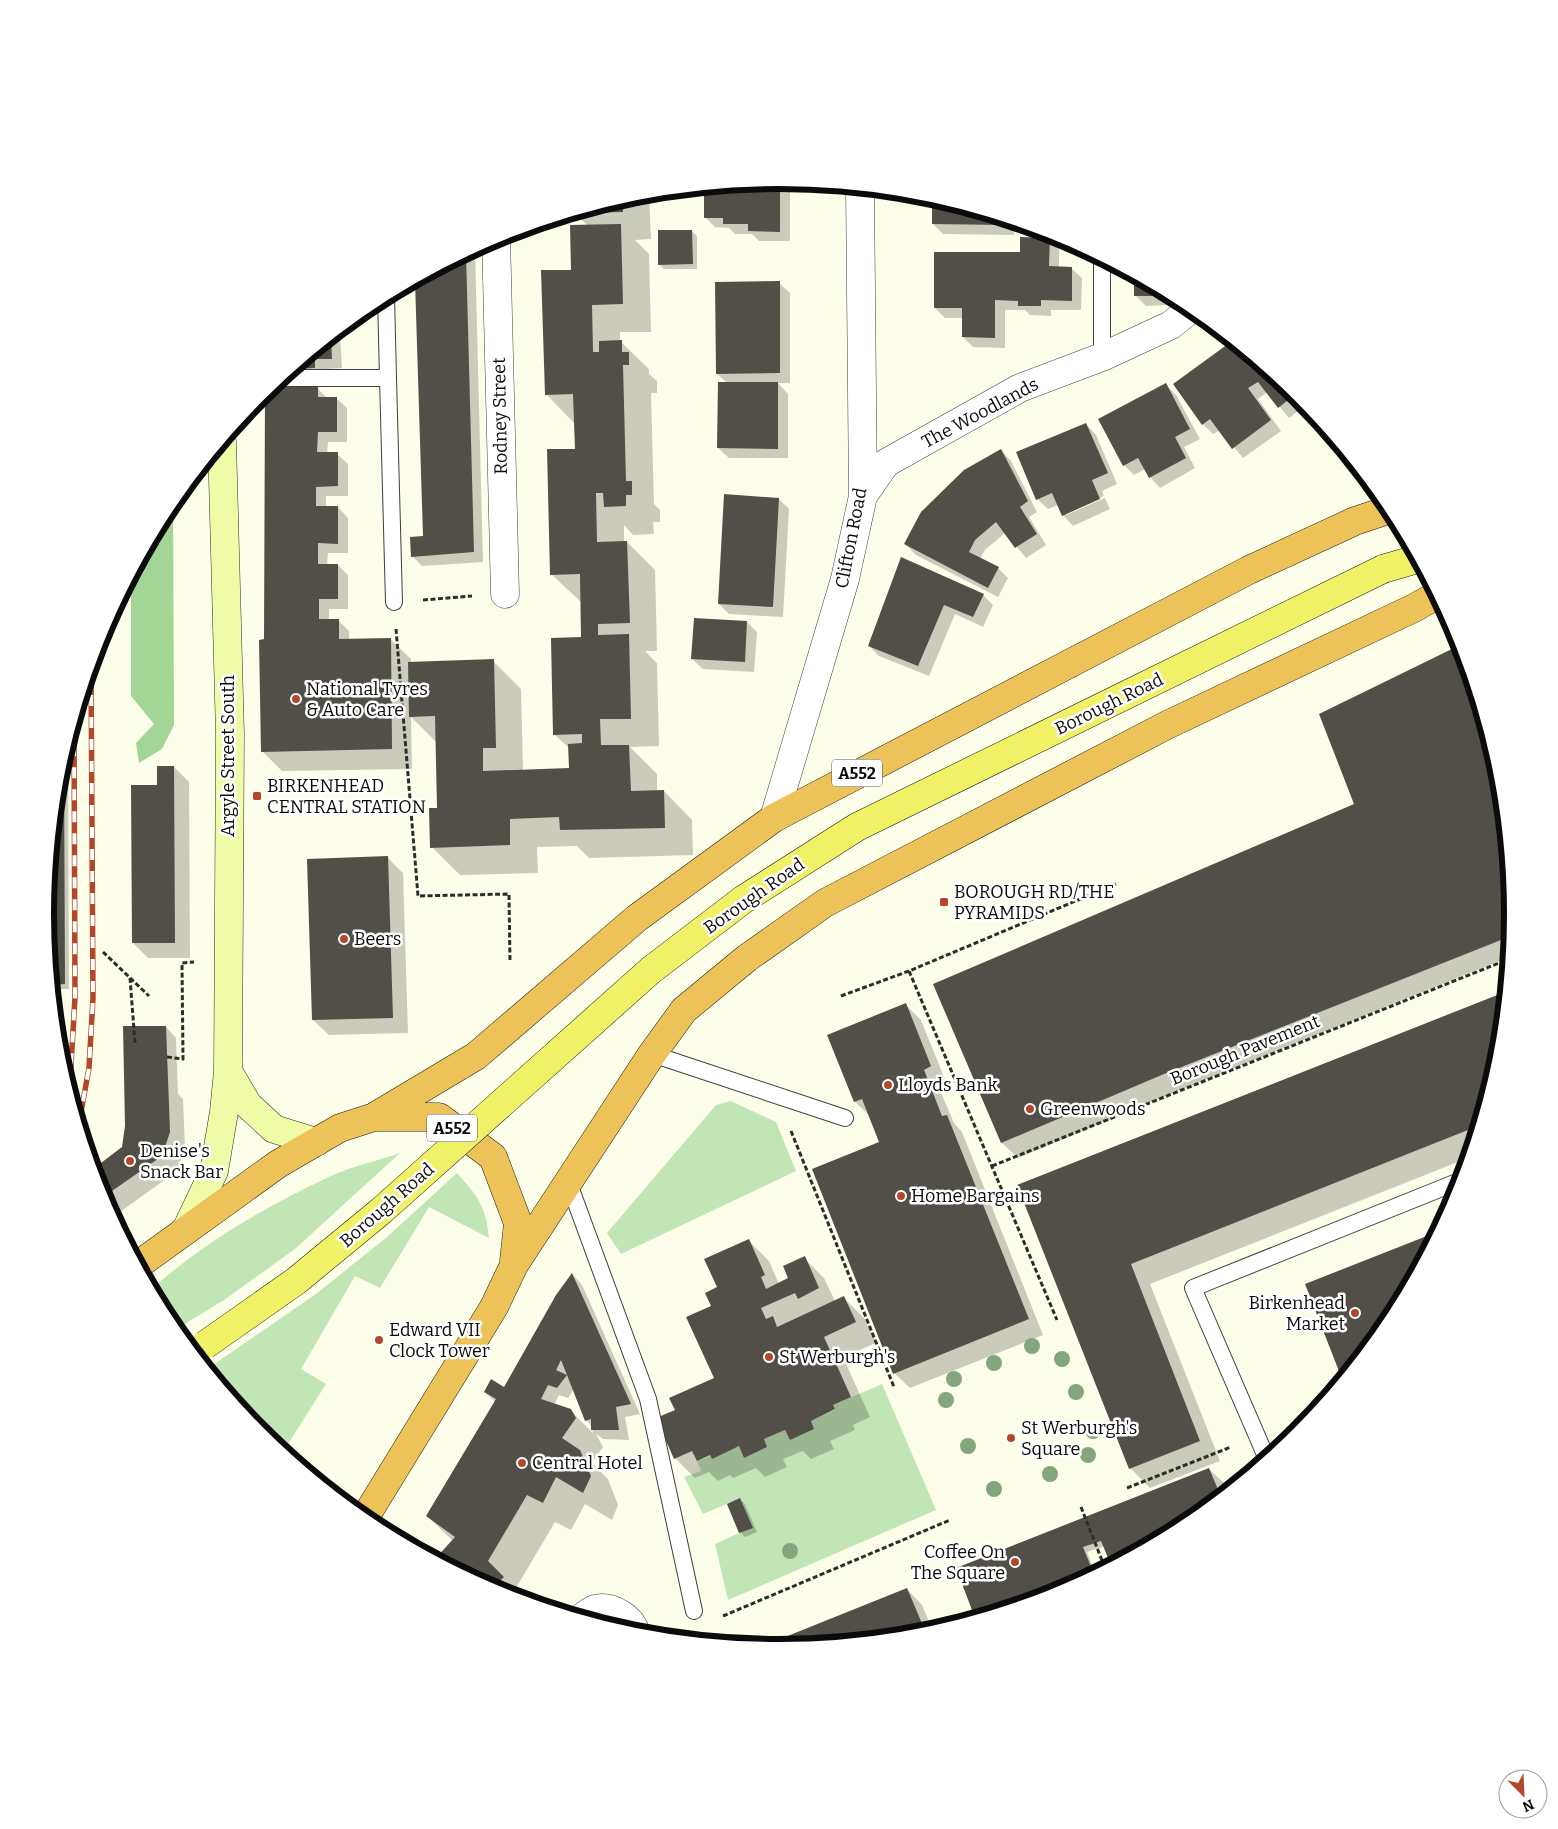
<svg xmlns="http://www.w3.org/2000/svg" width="1558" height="1829" font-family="Bitter,serif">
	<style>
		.green { fill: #c2e5b6 }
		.forest { fill: #a2d596 }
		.shadow { fill: #0003; fill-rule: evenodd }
		.building { fill: #524f48 }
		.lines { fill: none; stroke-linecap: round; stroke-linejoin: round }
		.lane-casing { stroke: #3e3e3e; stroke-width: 18 }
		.street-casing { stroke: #3e3e3e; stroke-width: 29 }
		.secondary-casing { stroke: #2d2d2d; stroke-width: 29 }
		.primary-casing { stroke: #1c1c1c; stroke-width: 29 }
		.highway-casing { stroke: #1c1c1c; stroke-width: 29 }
		.path { stroke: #2d2d2d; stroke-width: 3; stroke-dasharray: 5 2.5; stroke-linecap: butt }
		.lane { stroke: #fff; stroke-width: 16 }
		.street { stroke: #fff; stroke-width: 28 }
		.secondary { stroke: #effba7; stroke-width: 28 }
		.primary { stroke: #f0f166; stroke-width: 28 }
		.highway { stroke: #edc259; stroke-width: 28 }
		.rail-casing { stroke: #b2472b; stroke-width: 5.5 }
		.rail { stroke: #fff; stroke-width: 4; stroke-dasharray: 11; stroke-linecap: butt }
		.primary-bridge-casing { stroke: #1c1c1c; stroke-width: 29; stroke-linecap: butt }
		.primary-bridge { stroke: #f0f166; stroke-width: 28 }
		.tree { fill: #83a67c }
		.poi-dot { fill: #b2472b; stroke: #fff; stroke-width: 2 }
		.labels { text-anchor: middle; stroke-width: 5; stroke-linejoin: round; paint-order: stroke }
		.shield { fill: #fff; stroke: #545454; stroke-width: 1 }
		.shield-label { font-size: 16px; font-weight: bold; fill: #0b0b0b }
		.street-label { font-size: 18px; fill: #0b0b0b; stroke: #fff }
		.poi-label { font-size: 18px; fill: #0b0b0b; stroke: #fff; text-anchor: start }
		.rim { fill: none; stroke: #0b0b0b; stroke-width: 6 }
	</style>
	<rect width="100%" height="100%" fill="#fdfee9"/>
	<!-- green -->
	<path class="green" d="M731 1101 776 1122 796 1171 621 1254 607 1233 716 1105Z
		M400 1153 295 1249 224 1300 175 1330 151 1290C203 1242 267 1206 331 1176 353 1166 377 1161 400 1153Z
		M457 1173C478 1196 486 1207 489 1238L429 1207 380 1288 355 1276 301 1369 326 1384 283 1452 260 1433 207 1369 316 1294 387 1237Z
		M882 1384 936 1510 728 1600 715 1544 739 1533 727 1504 703 1514 684 1477 701 1471 697 1461 739 1446 744 1458 767 1447 764 1439 785 1430 790 1440 814 1429 811 1421 835 1410 833 1405Z"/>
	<!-- forest -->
	<path class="forest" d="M173 501 174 725 162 749 139 763 136 743 154 724 131 696V578Z"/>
	<!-- shadow -->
	<path class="shadow" d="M779 181 790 182V241H759L752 234H735L729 228 715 227 705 217V188Z
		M649 193 651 239 635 240 649 254 651 332H620V341L649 369V374L657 381V393H651L654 504 660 510V522H653L654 534 633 535 624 525V542H627L655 570 657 651H645L657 663 659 746 630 747 657 774V792L664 791 692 820 693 855 589 858 577 846 537 847 538 873 460 875 432 847 438 809 436 742 411 717 412 769 282 771 262 751 268 641 317 388 327 398H336L347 408V442H328L327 454H337L348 464V496H326V507H338L348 518V553H328L327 565H338L348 575V609H329V620H338L349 631V640L390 639 411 659V663L493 661 521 689 523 771 570 769V749L554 734 582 638 581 602 551 574 576 450 574 423 546 394 573 271 588 226 575 213 636 195Z
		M933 198 1014 223V235L943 234 933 224Z
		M692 231 697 236V269H664L659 264Z
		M1049 239 1059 249V268H1071L1082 278 1081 310H1051V316L1030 315 1025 310H1005V348L973 347 963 337V318H945L935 308 1021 254Z
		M475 249 483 562 422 566 412 556 424 538 416 280Z
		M1135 277 1171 296 1167 295V305L1146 306 1135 295Z
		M779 283 790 293V383H778L788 394V458H729L718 448 727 383 717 374Z
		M338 332 340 334 342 368 325 369V378L280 379Z
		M1226 337 1298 396 1306 405 1289 418 1267 392 1258 399 1281 431 1243 458 1220 430 1213 434 1203 424 1230 344Z
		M1166 385 1176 395 1200 439 1184 447 1195 468 1160 488 1150 477 1145 469 1134 475 1124 465Z
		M1086 424 1096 435 1117 484 1102 491 1104 496 1066 513V515L1105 498 1110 509 1073 526 1063 515 1058 505 1048 509 1037 499Z
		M1001 450 1011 461 1037 512 1029 517 1046 545 1026 558 1005 533 985 550 980 559 998 568 1008 578 998 597 916 555 905 544Z
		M779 499 789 509 783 617 729 614 719 604Z
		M902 559 983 595 993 605 983 627 955 614 929 676 879 656 869 646Z
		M747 622 757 632 754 672 703 669 692 659Z
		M1461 646 1499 772 1513 915 1509 957 1180 1090 1018 1158 1002 1143 935 984 1356 805 1320 715Z
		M68 741 69 989H52L45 915 59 771Z
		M174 767 189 782 190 958H148L133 943Z
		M388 858 403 873 408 1033 329 1035 313 1020Z
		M1505 992 1499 1058 1468 1158 1150 1284 1220 1461 1150 1488 1130 1468 1018 1185Z
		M905 1004 921 1020 946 1082 938 1086 954 1123 962 1132 1043 1335 910 1388 894 1373 881 1142 871 1117 855 1102 828 1035Z
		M166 1027 176 1038 178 1094 183 1099 185 1148 177 1171 113 1217 101 1195 93 1170 123 1148Z
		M1437 1233 1389 1323 1343 1378 1307 1285Z
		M749 1241 769 1261 779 1284 790 1279 804 1258 824 1278 835 1301 844 1298 864 1318 876 1343 843 1357 870 1417 853 1425 855 1430 830 1441 834 1449 811 1459 803 1451 783 1459 787 1467 765 1477 756 1468 733 1478 730 1475 718 1481 709 1472 695 1478 675 1458 676 1410 715 1379 713 1307 719 1288Z
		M573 1275 582 1285 640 1414 625 1417 629 1440 603 1439 596 1434 603 1447 592 1463 608 1479 618 1505 612 1520 585 1504 571 1530 555 1522 516 1588 514 1587 505 1595 436 1559 453 1541 427 1516 495 1402 485 1392 506 1389ZM574 1389 587 1421 592 1427 593 1433 570 1410 554 1405 559 1395 568 1398Z
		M1209 1469 1225 1484 1227 1491 1187 1525 1112 1565 1105 1546 1087 1552 1096 1574 1060 1593 976 1618 957 1569Z
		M740 1499 745 1504 757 1532 745 1537 740 1532Z
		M907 1589 922 1605 933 1631 922 1634 779 1648 763 1647Z"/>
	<!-- building -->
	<path class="building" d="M780 181V232L748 231V224H723V218H704V188Z
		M932 198 1004 219V225L932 224Z
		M623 199V212L576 213Z
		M621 224 623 304 592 305 593 352H599V341L622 340V352H629V365H623L626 481H632V495H626V506L604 507 603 493H596L597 542 627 541 630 623 598 624V635L629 634 631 719H600L601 745H629L631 791 664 790 665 828 560 830 559 817 510 819V845L430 848 429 808H437L435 716 409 717 408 662 494 659 496 748H483V771L569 768 568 744 582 743V734L553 735 551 638 581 637 580 574 550 575 547 449H575L573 394 545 395 541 270H571L570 225Z
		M658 230H692L693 264 658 265Z
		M1020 237 1050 238 1049 266 1072 267V301L1041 300V306H1018V301L995 300V338L962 337V308H934V252H1020Z
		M466 253 474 552 411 557 410 537 423 536 415 281Z
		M1134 276 1157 288V296H1134Z
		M780 281V373L716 374 715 282Z
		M1225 336 1296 394 1278 408 1258 382 1248 388 1271 420 1232 449 1210 419 1202 425 1173 384 1228 344 1224 337Z
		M331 338 332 359H315V368L293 369Z
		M718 382H778V449L717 448Z
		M1166 383 1190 429 1175 437 1186 458 1149 478 1138 458 1123 466 1098 419Z
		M270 387H318V397H337V432H318L317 452H338V486L316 487V506H338V544L318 543V564H338V599H319V619H339V639L391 638 392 749 261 752 259 640 264 639 265 391Z
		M1086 423 1108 473 1092 480 1100 499 1062 516 1052 493 1036 500 1016 452Z
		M1001 449 1028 501 1020 507 1037 534 1015 548 996 522 975 540 969 552 999 567 988 588 904 544 921 512 964 470Z
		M724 494 779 498 773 607 718 604Z
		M901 557 984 594 973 617 944 605 918 666 868 646Z
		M694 618 747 621 745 662 691 659Z
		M1460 645 1499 772 1513 915 1511 936 1164 1074 1001 1143 933 984 1354 804 1319 714Z
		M64 756 65 984 52 985 45 914 59 771Z
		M157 766H174L175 943H132L131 785H157Z
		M388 856 393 1018 312 1020 307 859Z
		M1505 992 1499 1058 1478 1126 1131 1264 1200 1441 1129 1469 1017 1185Z
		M906 1003 931 1066 924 1070 942 1116 947 1115 1029 1319 893 1374 812 1169 879 1142 862 1099 854 1102 827 1035Z
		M123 1026H166L170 1132 162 1156 102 1198 93 1169 122 1147 125 1126Z
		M1437 1232 1389 1323 1342 1379 1305 1284Z
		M749 1239 765 1275 761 1277 766 1289 788 1278 783 1266 805 1256 819 1288 798 1299 795 1293 761 1308 766 1319 773 1316 777 1327 844 1296 856 1322 824 1337 851 1397 833 1405 835 1409 811 1421 814 1429 790 1440 785 1430 764 1439 767 1447 744 1458 739 1446 712 1459 710 1455 697 1461 692 1451 674 1459 656 1418 675 1410 669 1398 714 1378 686 1317 711 1306 705 1293 717 1287 704 1259Z
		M572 1273 631 1404 616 1407 619 1430H591V1419L585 1421 567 1375 561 1360 556 1370 567 1375 557 1388 548 1385 541 1399 571 1409 576 1418 562 1438 580 1450 591 1476 583 1493 556 1477 543 1503 527 1495 488 1561 504 1577 491 1589 435 1559 455 1537 426 1516 496 1399 484 1392 491 1379 504 1387 556 1295Z
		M1209 1468 1221 1497 1187 1525 1111 1565 1101 1541 1083 1547 1094 1574 1060 1593 975 1618 956 1568Z
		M740 1498 753 1528 739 1533 727 1504Z
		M907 1588 926 1633 779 1648 760 1647Z"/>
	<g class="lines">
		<!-- lane casing -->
		<g class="lane-casing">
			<path id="lane" d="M1102 357V259
				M281 378H388L386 296
				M388 378 394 602
				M652 1054 845 1118
				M568 1181 648 1399 694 1611
				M1267 1459 1193 1288 1462 1180"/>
		</g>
		<!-- street casing -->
		<g class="street-casing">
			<path id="street" d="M496 237 505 594
				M863 496 886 463 1020 388 1102 357 1171 325 1192 308
				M774 818 845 579 863 496 860 188
				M581 1618C585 1615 590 1611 595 1609 612 1604 633 1619 636 1634"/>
		</g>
		<!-- secondary casing -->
		<g class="secondary-casing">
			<path id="secondary" d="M228 1071 248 1105 274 1129 316 1142
				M186 1230 214 1171 224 1112 228 1071 230 734 222 442"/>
		</g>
		<!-- primary casing -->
		<g class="primary-casing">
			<path id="primary" d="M1383 569 1417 559"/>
		</g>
		<!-- highway casing -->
		<g class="highway-casing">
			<path id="highway" d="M374 1117 476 1056 637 918 774 818 1249 570 1355 521 1391 509
				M138 1265 278 1164 340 1128 374 1117H439L493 1157 518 1223 514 1261
				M364 1519 494 1307 514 1265 652 1054 684 1010 747 958 825 903 1167 725 1414 608 1437 595"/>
		</g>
		<!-- path -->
		<path class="path" d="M423 600 472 596
			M396 629 418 896 509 894 510 962
			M103 952 149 996
			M909 971 1057 1320
			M130 978 135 1043
			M841 996 909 971 1116 884
			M167 1057 183 1059 182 963 194 962
			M791 1131 894 1387
			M992 1166 1509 959
			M1127 1488 1231 1447
			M1081 1507 1105 1568
			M723 1616 950 1520"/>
		<!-- lane -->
		<use href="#lane" class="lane"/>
		<!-- street -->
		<use href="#street" class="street"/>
		<!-- secondary -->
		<use href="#secondary" class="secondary"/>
		<!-- primary -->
		<use href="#primary" class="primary"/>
		<!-- highway -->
		<use href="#highway" class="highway"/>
		<!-- rail casing -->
		<g class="rail-casing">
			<path id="rail" d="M68 1086 71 1066 75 997 74 721
				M79 1123 89 1068 93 998 91 665"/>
		</g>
		<!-- rail -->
		<use href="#rail" class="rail"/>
		<!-- primary-bridge casing -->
		<g class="primary-bridge-casing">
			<path id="primary-bridge" d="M205 1345 296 1281 381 1211 651 970 744 899 857 827 1383 569"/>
		</g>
		<!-- primary-bridge -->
		<use href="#primary-bridge" class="primary-bridge"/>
	</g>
	<!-- trees -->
	<g class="tree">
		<circle cx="1032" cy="1346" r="8"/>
		<circle cx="1062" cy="1359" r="8"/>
		<circle cx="994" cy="1363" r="8"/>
		<circle cx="954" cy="1379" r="8"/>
		<circle cx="1076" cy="1392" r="8"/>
		<circle cx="946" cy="1400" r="8"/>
		<circle cx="1093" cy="1431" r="8"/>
		<circle cx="968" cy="1446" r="8"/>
		<circle cx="1088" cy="1455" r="8"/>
		<circle cx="1050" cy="1474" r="8"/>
		<circle cx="994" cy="1489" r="8"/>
		<circle cx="790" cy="1551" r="8"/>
	</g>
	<!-- markers -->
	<g class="poi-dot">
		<circle cx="296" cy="699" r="5"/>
		<rect x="252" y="791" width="10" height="10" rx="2.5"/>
		<rect x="939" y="897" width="10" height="10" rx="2.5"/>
		<circle cx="344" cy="939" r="5"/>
		<circle cx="888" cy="1085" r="5"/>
		<circle cx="1030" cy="1109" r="5"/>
		<circle cx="130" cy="1161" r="5"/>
		<circle cx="901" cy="1196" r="5"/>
		<circle cx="1355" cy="1313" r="5"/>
		<circle cx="379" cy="1340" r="5"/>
		<circle cx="769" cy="1357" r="5"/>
		<circle cx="1011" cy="1438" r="5"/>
		<circle cx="522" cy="1463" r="5"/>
		<circle cx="1015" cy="1562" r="5"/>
	</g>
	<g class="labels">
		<!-- shield labels -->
		<g class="shield">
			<rect x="832" y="759.5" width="50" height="27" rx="4"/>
			<rect x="427" y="1114.5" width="50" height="27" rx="4"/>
		</g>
		<g class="shield-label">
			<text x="857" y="779">A552</text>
			<text x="452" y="1134">A552</text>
		</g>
		<!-- street labels -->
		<g class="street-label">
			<text transform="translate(980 413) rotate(-28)" y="6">The Woodlands</text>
			<text transform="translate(500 416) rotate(-91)" y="6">Rodney Street</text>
			<text transform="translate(851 538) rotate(-79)" y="6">Clifton Road</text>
			<text transform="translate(1109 704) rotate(-26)" y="6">Borough Road</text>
			<text transform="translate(228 756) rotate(-90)" y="6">Argyle Street South</text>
			<text transform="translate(754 896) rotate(-35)" y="6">Borough Road</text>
			<text transform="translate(1245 1050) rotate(-22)" y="6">Borough Pavement</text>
			<text transform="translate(387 1205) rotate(-41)" y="6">Borough Road</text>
		</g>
		<!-- poi labels -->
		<g class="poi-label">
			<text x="306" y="695">National Tyres<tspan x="306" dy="21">&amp; Auto Care</tspan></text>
			<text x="267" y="792">BIRKENHEAD<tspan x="267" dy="21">CENTRAL STATION</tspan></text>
			<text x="954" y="898">BOROUGH RD/THE<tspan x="954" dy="21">PYRAMIDS</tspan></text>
			<text x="354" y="945">Beers</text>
			<text x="898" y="1091">Lloyds Bank</text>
			<text x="1040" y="1115">Greenwoods</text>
			<text x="140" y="1157">Denise's<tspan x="140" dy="21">Snack Bar</tspan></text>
			<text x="911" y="1202">Home Bargains</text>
			<text x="1345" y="1309" text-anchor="end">Birkenhead<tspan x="1345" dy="21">Market</tspan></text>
			<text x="389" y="1336">Edward VII<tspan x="389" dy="21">Clock Tower</tspan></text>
			<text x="779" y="1363">St Werburgh's</text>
			<text x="1021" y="1434">St Werburgh's<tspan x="1021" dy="21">Square</tspan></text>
			<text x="532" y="1469">Central Hotel</text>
			<text x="1005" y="1558" text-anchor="end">Coffee On<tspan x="1005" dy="21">The Square</tspan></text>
		</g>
	</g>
	<!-- crop -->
	<path d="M0 0H1558V1829H0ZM54 914a725 725 0 1 1 1450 0a725 725 0 1 1-1450 0Z" fill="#fff" fill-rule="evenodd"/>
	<path class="rim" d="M54 914a725 725 0 1 1 1450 0a725 725 0 1 1-1450 0Z"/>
	<!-- north arrow -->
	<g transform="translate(1523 1794) rotate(156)"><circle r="24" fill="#ffffff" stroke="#9d9d9d"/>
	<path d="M0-4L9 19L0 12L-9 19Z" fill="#b2472b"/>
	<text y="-8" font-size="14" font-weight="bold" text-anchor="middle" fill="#0b0b0b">N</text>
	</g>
</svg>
